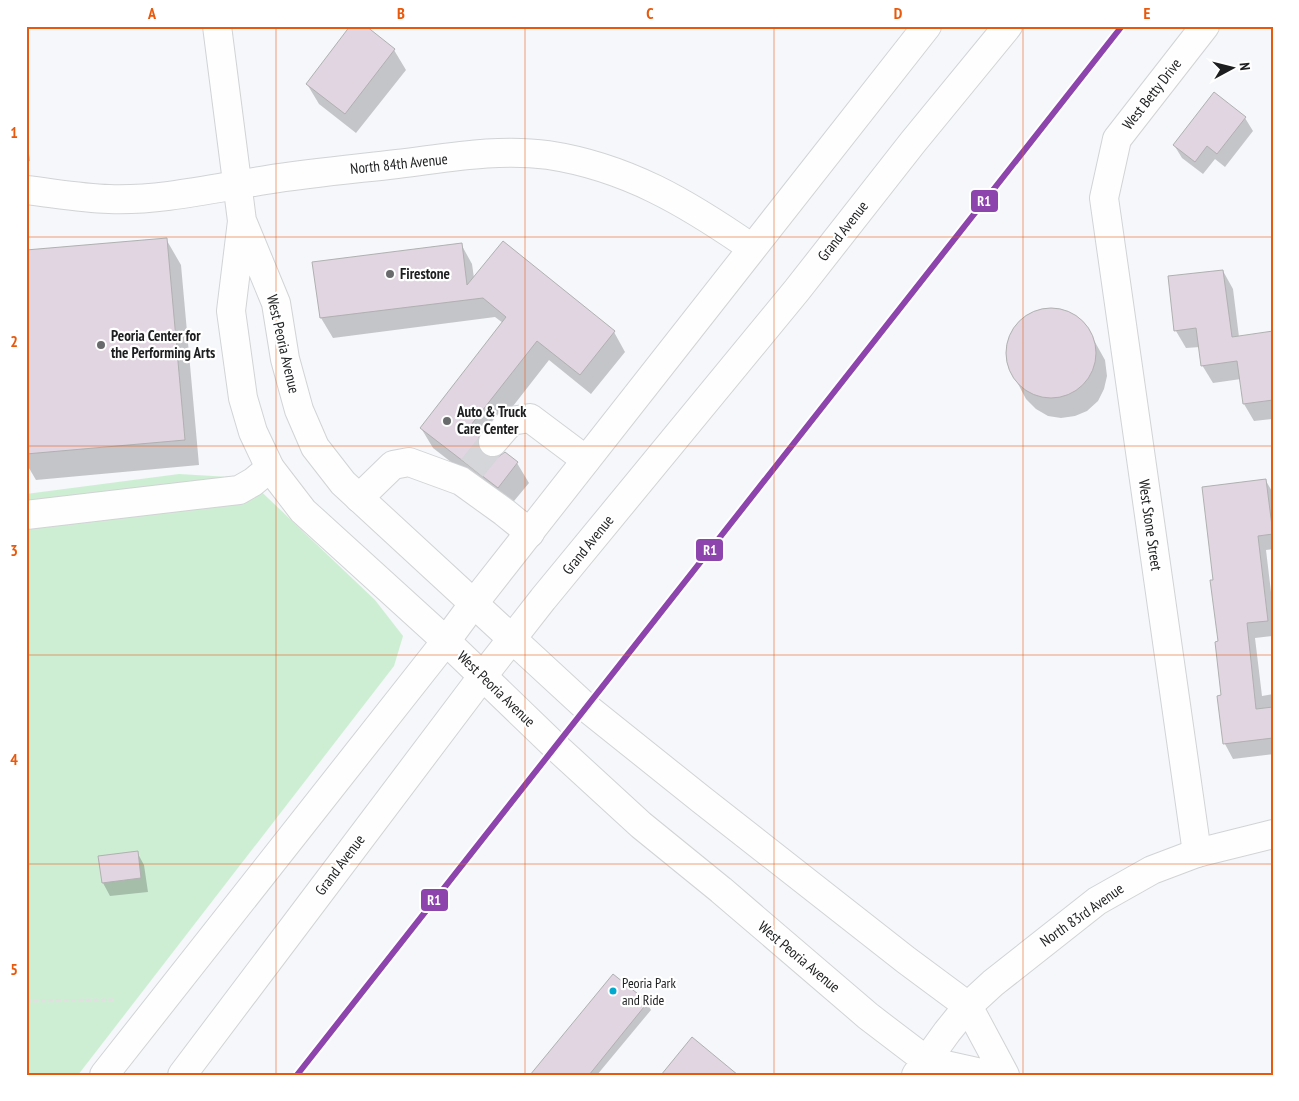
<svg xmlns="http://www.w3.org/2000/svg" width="1299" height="1101" font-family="'PT Sans Narrow',sans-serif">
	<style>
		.green { fill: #ceeed4 }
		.shadow { fill: #0003 }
		.building { fill: #e1d5e1; stroke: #b0b0b1 }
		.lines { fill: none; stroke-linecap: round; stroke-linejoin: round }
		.minor-tunnel { stroke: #d5d6d9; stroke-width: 28; stroke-dasharray: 28 14; stroke-linecap: butt }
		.minor-casing { stroke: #d1d3d5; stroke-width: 30 }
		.major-casing { stroke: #d1d3d5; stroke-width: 30 }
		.highway-casing { stroke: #d1d3d5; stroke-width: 30 }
		.path { stroke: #e0e0e0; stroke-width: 3; stroke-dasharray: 5 2.5; stroke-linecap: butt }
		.minor { stroke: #fefefe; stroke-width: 28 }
		.major { stroke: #fefefe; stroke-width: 28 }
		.highway { stroke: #fefefe; stroke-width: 28 }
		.rail-1-casing { stroke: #fff; stroke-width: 10 }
		.rail-1 { stroke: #8e44ad; stroke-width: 6 }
		.grid { fill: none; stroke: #e8590c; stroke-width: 1; stroke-opacity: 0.55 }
		.poi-dot { fill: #696a6c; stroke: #fff; stroke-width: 2 }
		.bus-dot { fill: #00a9ce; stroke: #fff; stroke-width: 2 }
		.labels { text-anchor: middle; stroke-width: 4.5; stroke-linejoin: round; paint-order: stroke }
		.bus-label { font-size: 14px; fill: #1d1e1f; stroke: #fff; text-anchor: start }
		.street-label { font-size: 15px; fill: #1d1e1f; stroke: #fff }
		.poi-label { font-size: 15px; font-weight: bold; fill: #1d1e1f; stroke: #fff; text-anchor: start }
		.line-badge { stroke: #fff; stroke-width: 2 }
		.badge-label { font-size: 14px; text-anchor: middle; font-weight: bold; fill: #fff }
		.neatline { fill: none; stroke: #e8590c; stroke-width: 2 }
		.grid-label { font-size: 16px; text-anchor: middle; font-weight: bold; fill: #e8590c }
	</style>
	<rect width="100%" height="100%" fill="#f5f7fa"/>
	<!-- green -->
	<path class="green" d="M179 474 247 478 375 600 403 636 394 666 78 1075H26V494Z"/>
	<!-- shadow -->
	<path class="shadow" d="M394 50 406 70 356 133 319 104 307 84Z
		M1214 93 1245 118 1253 131 1225 167 1215 159 1203 174 1182 158 1174 145Z
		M26 132 30 161 26 162Z
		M166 239 181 265 199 465 36 480 26 463V251Z
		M461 244 472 264 474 278 614 332 625 352 591 394 549 360 485 442 491 453 489 459 517 463 529 483 509 507 433 448 421 428 503 323 495 317 333 338 321 318 314 263Z
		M1223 271 1233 289 1239 337 1273 333V419L1254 421 1244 404 1241 379 1213 383 1202 365 1200 347 1186 348 1176 331Z
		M1045 309 1060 310 1074 316 1086 326 1105 360 1107 376 1104 389 1098 401 1087 411 1075 416 1061 418 1048 416 1036 409 1026 399 1008 365 1007 352 1010 337 1018 323 1030 314Z
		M1266 481 1273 493V549L1266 550 1273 609V636L1255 638 1262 696 1273 694V754L1233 759 1225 744 1219 697 1223 696 1215 581Z
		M137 852 144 865 148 892 110 896 103 883Z
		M647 1003 651 1010 597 1075H532Z"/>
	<!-- building -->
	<path class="building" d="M350 26H366L395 49 345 114 306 84Z
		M1214 92 1246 117 1217 154 1207 146 1195 162 1173 145Z
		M167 238 185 440 26 454V250Z
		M503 241 615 331 580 375 537 341 471 425 481 432 478 440V447L483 454 491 457H498L505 452 518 462 498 488 420 428 506 317 483 298 320 318 312 262 462 243 467 285Z
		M1223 270 1232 337 1273 331V400L1243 404 1237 361 1201 366 1196 328 1174 331 1168 276Z
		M1006 353a45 45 0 1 1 90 0a45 45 0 1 1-90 0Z
		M1266 479 1273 534 1258 536 1268 621 1247 623 1256 709 1273 707V738L1223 744 1217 696 1221 695 1215 642 1218 641 1210 580H1213L1202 487Z
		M138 851 141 878 102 883 98 856Z
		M613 974 648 1002 589 1075H530Z
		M692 1037 738 1075H661Z"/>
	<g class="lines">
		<!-- minor-tunnel -->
		<path class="minor-tunnel" d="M472 468 493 442"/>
		<!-- minor casing -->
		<g class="minor-casing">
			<path id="minor" d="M26 190C53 193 81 198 109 199 160 201 215 188 266 180 310 173 354 169 397 164 447 158 498 148 548 155 627 167 687 203 752 248
				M493 442 511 421 530 418 586 460
				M359 498 393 465 409 462 461 481 504 512 530 533
				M26 515 239 490 253 482 270 468
				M1197 853 1104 198 1117 139 1205 26
				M968 1006 1005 1075
				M927 1061 990 1075"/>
		</g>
		<!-- major casing -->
		<g class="major-casing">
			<path id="major" d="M217 26 242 221 231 311 243 398 253 432 270 468 303 511 446 641 556 747 641 825 721 890 868 1016 927 1061
				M243 223 276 303 285 359 299 410 315 447 343 483 587 708 702 800 906 960 968 1006
				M916 1075 947 1032 968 1006 993 983 1097 901 1152 870 1197 853 1273 834"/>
		</g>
		<!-- highway casing -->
		<g class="highway-casing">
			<path id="highway" d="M104 1075 446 641 474 603 927 26
				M182 1075 482 677 543 599 797 290 913 142 1008 26"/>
		</g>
		<!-- path -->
		<path class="path" d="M26 1001 115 1000"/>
		<!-- minor -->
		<use href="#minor" class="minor"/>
		<!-- major -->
		<use href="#major" class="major"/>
		<!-- highway -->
		<use href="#highway" class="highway"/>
		<!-- rail-1 casing -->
		<g class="rail-1-casing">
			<path id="rail-1" d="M297 1075 1122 26"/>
		</g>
		<!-- rail-1 -->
		<use href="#rail-1" class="rail-1"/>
	</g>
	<!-- grid -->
	<path class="grid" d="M276 26V1075M525 26V1075M774 26V1075M1023 26V1075M26 237H1273M26 446H1273M26 655H1273M26 864H1273"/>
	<!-- markers -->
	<g class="poi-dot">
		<circle cx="390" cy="274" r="5"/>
		<circle cx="101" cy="345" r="5"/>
		<circle cx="447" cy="421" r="5"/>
	</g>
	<circle class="bus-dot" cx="613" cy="991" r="4.5"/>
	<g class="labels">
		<!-- bus labels -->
		<g class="bus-label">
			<text x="622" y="988">Peoria Park<tspan x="622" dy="17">and Ride</tspan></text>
		</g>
		<!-- street labels -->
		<g class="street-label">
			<text transform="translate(1152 94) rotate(-52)" y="5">West Betty Drive</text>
			<text transform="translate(399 164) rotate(-6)" y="5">North 84th Avenue</text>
			<text transform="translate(843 231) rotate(-52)" y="5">Grand Avenue</text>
			<text transform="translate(283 344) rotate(77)" y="5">West Peoria Avenue</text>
			<text transform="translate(1150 525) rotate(82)" y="5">West Stone Street</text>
			<text transform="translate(588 545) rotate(-51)" y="5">Grand Avenue</text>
			<text transform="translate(496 689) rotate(44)" y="5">West Peoria Avenue</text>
			<text transform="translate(340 865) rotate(-53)" y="5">Grand Avenue</text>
			<text transform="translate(1082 915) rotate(-35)" y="5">North 83rd Avenue</text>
			<text transform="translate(799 957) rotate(40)" y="5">West Peoria Avenue</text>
		</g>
		<!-- poi labels -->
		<g class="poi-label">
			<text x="400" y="279">Firestone</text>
			<text x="111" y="341">Peoria Center for<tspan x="111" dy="17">the Performing Arts</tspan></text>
			<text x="457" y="417">Auto &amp; Truck<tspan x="457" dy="17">Care Center</tspan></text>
		</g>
	</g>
	<g class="line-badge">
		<rect x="970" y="189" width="29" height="24" rx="5" fill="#8e44ad"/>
		<rect x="695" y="538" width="29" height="24" rx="5" fill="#8e44ad"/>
		<rect x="420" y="888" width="29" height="24" rx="5" fill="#8e44ad"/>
	</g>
	<g class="badge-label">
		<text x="984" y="206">R1</text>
		<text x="710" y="555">R1</text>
		<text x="434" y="905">R1</text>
	</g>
	<!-- border -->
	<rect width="1299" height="1101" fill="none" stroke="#ffffff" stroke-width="55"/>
	<!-- north arrow -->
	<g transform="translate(1232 68) rotate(83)" stroke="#ffffff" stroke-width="4" paint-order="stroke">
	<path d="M0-4L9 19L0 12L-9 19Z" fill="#1d1e1f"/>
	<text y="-8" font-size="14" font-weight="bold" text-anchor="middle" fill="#1d1e1f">N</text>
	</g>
	<rect x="28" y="28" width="1244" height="1046" class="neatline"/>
	<g class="grid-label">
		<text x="152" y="19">A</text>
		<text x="401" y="19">B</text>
		<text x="650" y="19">C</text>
		<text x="898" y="19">D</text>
		<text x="1147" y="19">E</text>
		<text x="14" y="138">1</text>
		<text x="14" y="347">2</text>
		<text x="14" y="556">3</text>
		<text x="14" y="765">4</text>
		<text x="14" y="975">5</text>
	</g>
</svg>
